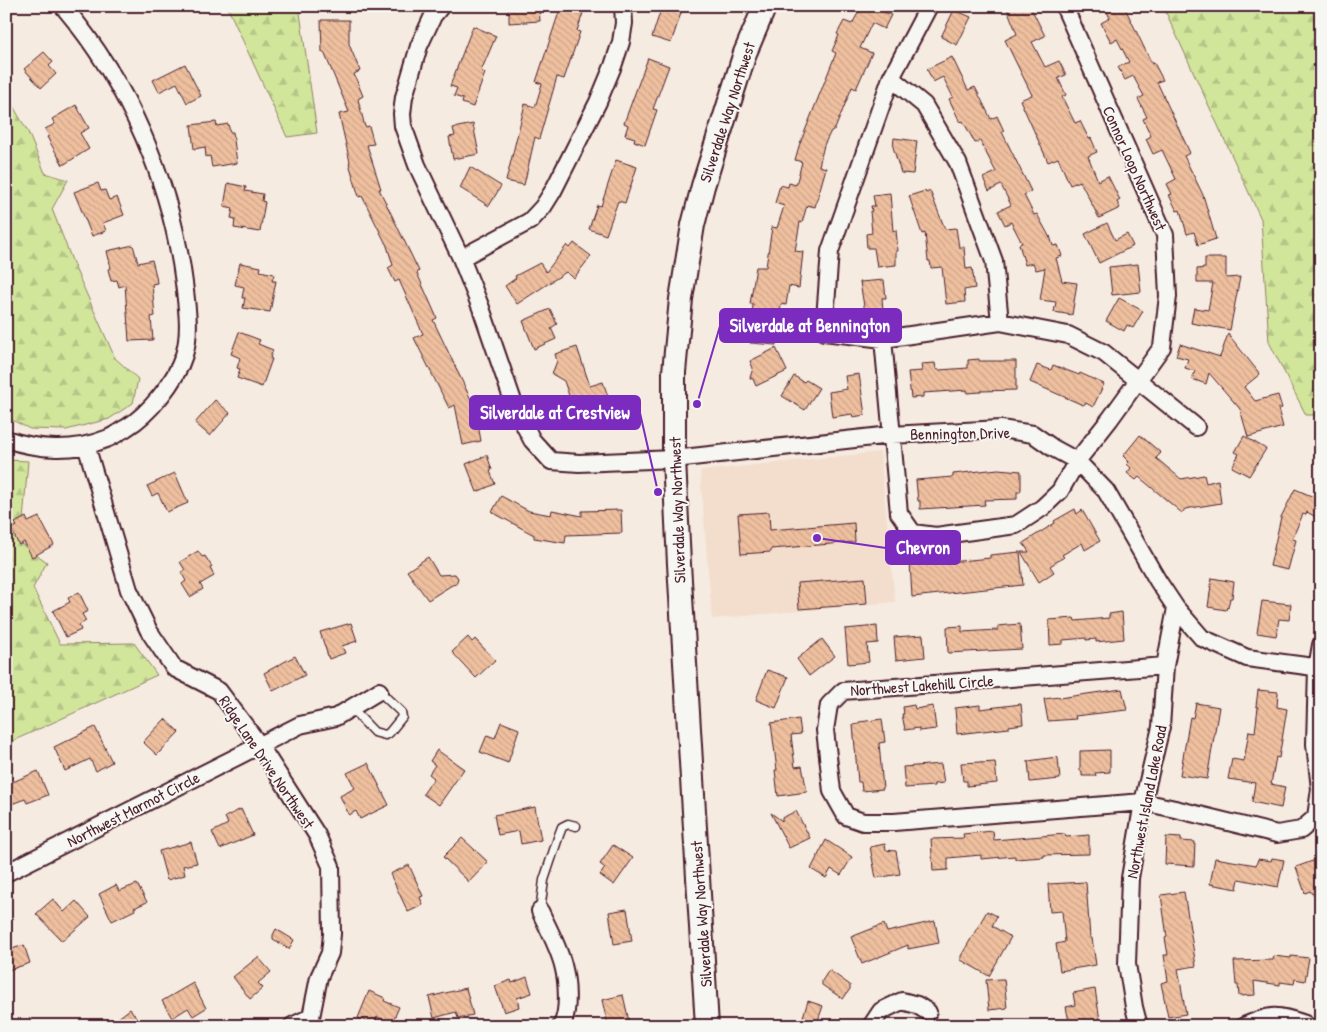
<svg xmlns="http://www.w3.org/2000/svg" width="1327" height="1032" font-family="'Patrick Hand',sans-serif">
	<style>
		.built { fill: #f3decd }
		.forest { fill: url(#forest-firs); stroke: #8e8263 }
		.building { fill: url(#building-back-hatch); stroke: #4a1f2b }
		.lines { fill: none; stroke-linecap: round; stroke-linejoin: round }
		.service-casing { stroke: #4a1f2b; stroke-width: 11 }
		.minor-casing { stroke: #4a1f2b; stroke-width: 20 }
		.secondary-casing { stroke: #4a1f2b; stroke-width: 26 }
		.service { stroke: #f6f6f2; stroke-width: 8 }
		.minor { stroke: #f6f6f2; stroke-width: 16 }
		.secondary { stroke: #f6f6f2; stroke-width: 22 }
		.labels { text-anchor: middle; stroke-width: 4; stroke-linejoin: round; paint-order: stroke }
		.street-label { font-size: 16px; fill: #4a1f2b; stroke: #f6f6f2 }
		.leader { fill: none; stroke: #7b2cbf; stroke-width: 2 }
		.callout-dot { fill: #7b2cbf; stroke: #f6f6f2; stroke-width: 2 }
		.callout { fill: #7b2cbf; stroke: #7b2cbf; stroke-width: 2 }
		.callout-label { font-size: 18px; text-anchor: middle; font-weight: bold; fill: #fff }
	</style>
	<defs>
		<pattern id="forest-firs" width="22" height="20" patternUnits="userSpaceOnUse" patternTransform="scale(1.25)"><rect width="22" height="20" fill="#d1e69b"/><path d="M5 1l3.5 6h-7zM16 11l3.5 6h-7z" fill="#b5c586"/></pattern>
		<pattern id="building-back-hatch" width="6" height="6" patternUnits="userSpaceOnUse" patternTransform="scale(1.25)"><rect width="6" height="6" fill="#efc09f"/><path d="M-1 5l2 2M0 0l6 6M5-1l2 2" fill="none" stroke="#cea589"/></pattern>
	</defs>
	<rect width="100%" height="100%" fill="#f5ebe1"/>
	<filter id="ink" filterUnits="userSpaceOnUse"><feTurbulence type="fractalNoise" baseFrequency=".02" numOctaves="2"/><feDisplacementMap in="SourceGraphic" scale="10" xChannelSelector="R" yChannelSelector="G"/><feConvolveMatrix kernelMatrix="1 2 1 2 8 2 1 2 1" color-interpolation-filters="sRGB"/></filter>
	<g filter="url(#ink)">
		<!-- built -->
		<path class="built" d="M880 452 895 602 712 619 700 471Z"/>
		<!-- forest -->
		<path class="forest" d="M227 6H299L317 133 287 137Z
			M1163 6H1321V415H1306L1269 342 1261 219Z
			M6 94 28 132 45 173 68 180 52 209 75 268 115 358 138 379 133 403 109 419 66 430 30 429 6 417Z
			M6 460 28 461 21 544 47 562 33 588 60 644 134 643 157 675 6 744Z"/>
		<!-- building -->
		<path class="building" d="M509 6H539L540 21 509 23Z
			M561 6 583 13 577 31 580 32 564 79 557 77 539 139 535 137 524 185 506 181 525 104 535 107 542 84 536 82Z
			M662 6H670L682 10 671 43 652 37Z
			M862 6H888L884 12 891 15 884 29 872 23 860 48 872 53 856 89 852 87 835 129 831 131 824 145 819 166 826 168 815 207 807 205 802 223 800 222 795 251 803 252 799 288 789 286 786 305 781 304 779 329H777L776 345 750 343 753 304H750L756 267H766L772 227 777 228 784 206 775 203 780 185 788 187 789 183 796 185 802 162 795 160 799 146 836 53 832 51 839 35 837 34 844 21 852 24Z
			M1006 6H1030L1045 36 1032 42 1045 67 1059 61 1066 75 1058 78 1066 95 1062 97 1075 123 1080 121 1089 139 1091 138 1097 152 1088 156 1098 181 1108 176 1120 200 1117 202 1120 208 1099 218 1080 181 1070 185 1058 158 1048 162 1020 100 1032 95 1005 40 1017 34Z
			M1104 6H1124L1152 64 1154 63 1163 80 1157 82 1190 153 1184 156 1203 195 1216 239 1198 245 1194 232 1187 234 1180 210 1177 211 1169 195 1172 194 1167 184 1176 179 1162 150 1153 154 1146 139 1151 136 1143 119 1147 117 1138 99 1144 96 1133 76 1125 80 1118 67 1129 62 1117 39 1111 42 1101 23 1110 18Z
			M954 10 971 17 957 45 941 37Z
			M321 20H349V44L360 71 354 74 363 96 358 99 365 127 369 126 374 144 367 145 381 189H379L419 271 417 273 437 318 433 320 475 408 481 441 463 445 455 405 449 408 414 338 423 334 399 280 395 282 388 268 393 265 387 246 362 196 359 197 349 163 350 162 339 114 349 112 324 52H322Z
			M473 26 496 36 481 71 485 73 473 107 462 103 463 99 454 96 457 88 450 86Z
			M44 52 53 62 49 66 56 74 41 88 24 69Z
			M952 57 968 90 975 87 991 119 997 116 1004 131 1002 132 1031 191 1024 195 1034 215 1037 214 1050 238V236L1053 246 1058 245 1062 256 1056 258 1062 281 1077 283 1072 315 1054 312 1056 302 1040 300 1045 268 1036 270 1033 263 1025 265 1019 244 1022 243 1011 222 1005 225 998 211 1011 205 1001 185 989 191 983 178 996 172 980 141 975 143 963 121 960 122 949 99 953 97 943 77 933 82 927 69Z
			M648 58 669 66 653 109 657 110 645 145 634 141 635 138 625 135 628 125 624 123Z
			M185 64 201 96 187 103 177 83 159 92 153 80Z
			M76 105 89 128 80 133 89 149 63 165 47 137 49 136 45 129 55 124 52 119Z
			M216 122 217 126 228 124 230 132H233L237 163 212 167 210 156 206 157 205 147 194 149 191 125Z
			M473 124 479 154 453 159 449 137 455 136 453 128Z
			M894 138 917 141 913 174 901 173 893 147Z
			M616 160 637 167 625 203 618 201 606 235 589 229 597 205 601 206Z
			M470 167 501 186 489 206 460 188Z
			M98 183 101 191 105 190 109 200 117 197 124 215 103 223 106 231 92 236 74 192Z
			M228 183 246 187 245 191 263 194 262 201 265 202 260 232 234 228 235 219 231 218 233 208 224 206Z
			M925 191 926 193 930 191 945 229 956 228 959 247H964L966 269 972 268 975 288 964 290 965 302 946 304 942 267 931 268 930 261H928L925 233 922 234 909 196Z
			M890 193 893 231 896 230 898 251H896V265L877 267 874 248H867L866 234 872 233 870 211H872L871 206H875L873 195Z
			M1107 223 1115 240 1127 234 1133 246 1099 263 1085 234Z
			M574 243 591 256 574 278 566 272 517 304 505 286 516 278 515 276 540 263 546 272 567 245 570 248Z
			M133 245 138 263 152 260 156 276 157 283 152 284 155 316 151 317 153 340 129 341 125 285 119 287 117 280 111 281 108 269 111 268 107 251Z
			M1205 258H1226V278L1240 277 1230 330 1191 323 1194 308 1208 310 1213 283H1197V269L1205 268Z
			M240 263 261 267 260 271 274 274 272 281H276L270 312 243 308 245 298H242L244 287 235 285Z
			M1138 264 1141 292 1112 295 1109 267Z
			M884 280 886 298H882L883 310 865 312 860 282Z
			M1119 298 1143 311 1133 328 1127 325 1124 331 1106 321Z
			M550 309 557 324 551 328 556 339 534 349 523 321Z
			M239 332 260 340 258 344 273 350 270 358 272 359 262 387 237 378 240 369 237 368 240 358 231 354Z
			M1228 334 1260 374 1244 387 1255 401 1278 395 1282 408 1278 409 1283 427 1248 437 1240 409 1209 373 1206 384 1192 379 1195 371 1185 368 1188 359 1176 356 1180 344 1220 357Z
			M577 347 590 386 603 382 610 402 593 409 594 413 577 419 564 381 552 374 557 361 555 354Z
			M776 348 787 371 756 386 753 379 750 378 753 368 750 361Z
			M979 359V361H1016V390L981 391V392L967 393V390L938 392 923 393V397L911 398 908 372 922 371 921 364 935 363 936 369 939 370 968 368V360Z
			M1037 365 1051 370 1053 365 1079 375 1080 373 1104 384 1093 407 1086 403 1083 405 1030 382Z
			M859 374 865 415 853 417 852 414 832 417 829 392 847 389 845 376Z
			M794 376 804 382 806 380 819 388 805 410 782 396Z
			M215 400 230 413 210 436 195 423Z
			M1140 435 1161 453 1156 458 1181 479 1204 475 1206 483 1218 480 1221 503 1185 509 1182 513 1139 477 1136 480 1127 473 1131 468 1127 464 1129 462 1123 456Z
			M1244 436 1266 449 1249 476 1232 467 1239 454 1235 452Z
			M487 455 492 470 490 471 495 484 477 492 466 464Z
			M998 469 1021 471V489L1020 492H1017V499L984 500 985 505 920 509V501H918L916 480 953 477V474Z
			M175 473 188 503 167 512 158 493 152 496 147 486Z
			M1295 489 1321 500V506L1316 517 1307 512 1306 515 1303 514 1292 539 1296 540 1288 570 1270 566 1281 517Z
			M501 496 529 511 551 515 552 510 582 516V511L621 510 622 533 566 535 565 543 534 538V535L492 512Z
			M1075 509 1077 514 1082 510 1100 541 1085 550 1082 543 1062 555 1064 557 1050 566 1054 572 1039 582 1021 552H1029L1023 543 1055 523 1054 521Z
			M769 512 770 530 854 523 855 542 771 549V552L741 554 738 514Z
			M26 517 28 522 39 517 54 545 32 557 24 542 19 545 11 529 17 526 15 523Z
			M198 551 202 557 205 556 212 567 210 568 214 576 200 584 203 589 190 597 182 584 186 581 181 572 185 570 180 562Z
			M1020 552 1023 585 912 597 910 562 939 559 940 563 990 558V555Z
			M428 557 439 575 455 574 458 578 456 584 452 585 428 600 407 571Z
			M865 578 867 604 799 609 797 583Z
			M1212 578 1234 582 1232 598H1230L1228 608 1227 607 1226 610 1208 607Z
			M79 592 88 611 82 614 86 621 79 625 81 630 66 637 53 611 70 602 68 598Z
			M1262 601 1291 604 1289 620 1279 619 1276 636 1257 633Z
			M1122 612 1124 639 1096 642V639L1086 640V638L1063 640V644L1050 645 1049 620 1074 618 1075 621 1109 618V614Z
			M351 623 357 641 342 646 345 653 329 659 320 632Z
			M1020 624 1022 649 948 653 947 627 962 626V632L998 630V626Z
			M877 626 878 643 867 644 869 662 848 664 845 629Z
			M923 635 925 657 896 660 894 637Z
			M468 637 472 642 475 639 495 660 476 678 452 652Z
			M822 639 835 656 809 676 797 659Z
			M295 656 305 675 273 691 264 673Z
			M767 670 788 677 776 708 756 700Z
			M1122 689 1127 710 1075 716 1076 719 1048 721 1044 699 1059 697V698Z
			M1258 690 1278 692 1277 707 1287 709 1279 758 1276 757 1271 784 1285 787 1281 808 1252 802 1255 783 1228 779 1232 759 1244 761 1249 731 1255 732 1258 707 1256 706Z
			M1196 703 1219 707 1207 779 1180 775 1190 717 1193 718Z
			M1021 704 1023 724 1009 726V728L957 734 955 708 980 705V709Z
			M914 705 915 709 933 706 936 729 919 731V728L905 730 902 714H904L903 707Z
			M165 719 179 732 157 755 143 742Z
			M799 719 801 734 791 735 795 767 802 766 807 792 778 796 775 770H777L771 723Z
			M882 719 885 742 879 743 883 789 862 791 861 782H858L853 725 859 724V722Z
			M501 722 519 729 508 763 480 752 487 735 495 738Z
			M95 727 112 762 96 771 90 759 65 771 54 747Z
			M437 750 464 769 439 805 423 794 434 778 429 774 435 765 430 761Z
			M1110 750V772L1095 773 1096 776H1082V771H1080V751Z
			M1057 757 1058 758 1060 779 1030 782 1028 761Z
			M981 762V763L995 762 997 783 967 786V781H963L961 763Z
			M368 763 389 805 360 819 356 811 349 815 340 796 355 788 347 773Z
			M941 764 944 783 934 784V786L905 788 903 767Z
			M38 771 48 795 27 803 25 799 6 806V785Z
			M535 807 541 840 521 844 519 831 498 835 494 815Z
			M241 809 253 835 220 849 212 832 228 824 225 817Z
			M796 811 810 838 789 848 771 813 782 821V818Z
			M993 831 994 840 1065 834 1066 837 1089 835V854L1044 855V857L1015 859V856L981 859V855L948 858V870L933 871 931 839 964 838 963 834Z
			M1166 837 1181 838V841L1195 842 1194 866 1165 864Z
			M462 838 488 862 469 882 443 857Z
			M826 840 852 857 841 875 831 869 826 878 811 869Z
			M191 842 197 863 183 866 185 875 167 880 159 851Z
			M885 844 886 850 896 851 900 874 876 878 870 847Z
			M613 845 633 858 614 885 600 875 605 868 600 864Z
			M1215 858 1256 865 1258 859 1271 861 1272 858 1284 860 1278 887 1239 879 1237 889 1210 884Z
			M1321 858V891L1312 894 1310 891 1305 893 1296 867Z
			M409 865 423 896 420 897 423 905 408 912 390 874Z
			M1086 882 1090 938H1092L1096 965 1060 971 1056 944 1065 942 1062 911 1050 912 1048 884Z
			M137 884 147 902 134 908 135 910 112 921 99 894 116 885 119 891Z
			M1184 892 1196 966 1178 969 1186 1014 1168 1017 1161 983 1168 981 1164 955H1168L1165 938 1167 937 1161 895Z
			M53 899 64 912 76 901 90 917 62 941 36 914Z
			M627 909 632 941 614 944 609 912Z
			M987 911 997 916 992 926 1011 937 989 976 961 960V956Z
			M935 921 939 943 908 949V945L862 964 851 937 884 924 887 932Z
			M276 929 294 940 289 949 273 939V935Z
			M24 945 30 963 6 971V951Z
			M1274 956 1291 958V956L1309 958 1305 981 1295 979 1294 984 1280 982V985L1254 981 1255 995 1239 996 1238 985H1236L1234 961 1273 960Z
			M258 957 271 972 258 983 263 988 250 999 233 977Z
			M829 970 850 985V989L843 999 822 985V981Z
			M527 977 532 993 517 998 519 1007 504 1012 495 986 511 980 512 983Z
			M1001 979H1004L1007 1008 989 1010 986 980Z
			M193 983 206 1008 193 1016 188 1008 172 1018 162 1001Z
			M466 988 473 1015 458 1018 456 1012 434 1018 429 997Z
			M1095 989 1101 1026H1070L1066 1007 1075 1005 1073 993Z
			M369 991 385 998 384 1001 399 1007 392 1023 377 1017 374 1025 358 1018Z
			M623 995 630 1026H608L602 1000Z
			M808 1001 823 1006 816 1026H800Z
			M130 1009 143 1026H108Z"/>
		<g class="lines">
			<!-- service casing -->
			<g class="service-casing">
				<path id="service" d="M351 708 374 732 385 735 389 733 402 717 401 712 379 691
					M540 911 544 880 559 835 562 827 568 824 576 826"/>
			</g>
			<!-- minor casing -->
			<g class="minor-casing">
				<path id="minor" d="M441 6 433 16 419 46 404 97 402 114 403 126 417 165 461 258 481 308 515 407 532 440 551 461 579 463 674 459 891 435 1001 429 1033 434 1053 448 1077 461 1106 491 1158 581 1176 608 1202 638 1247 658 1321 668
					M929 6 891 78 830 251 824 332 883 339 1000 322 1068 335 1104 353 1196 427
					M891 78 924 105 958 163 994 261 1000 322
					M461 258 530 221 543 207 553 191 598 102 613 66 621 42 624 23 623 6
					M883 339 899 513 913 533 936 536 1016 525 1042 508 1060 491 1077 461 1110 419 1162 347 1168 296 1165 235 1064 6
					M6 439C38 450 74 452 106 439 113 437 120 431 126 428 149 414 176 381 184 355 191 332 187 307 184 283 171 182 129 84 63 6
					M86 445 129 590 149 631 174 668 219 691 260 746 317 835 331 866 332 934 330 953 319 977 311 1017
					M1165 666 843 691 829 705 825 730 832 791 846 816 863 822H894L1143 802 1175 809 1277 834 1301 830 1316 817 1320 789 1315 744 1317 668 1321 645
					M6 873 300 725 336 717 379 691
					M540 911C548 928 558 946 563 965 567 980 570 1012 561 1026
					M292 1026 311 1017
					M871 1026 881 1011 902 1001 917 1005 928 1012
					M1139 1026 1134 1007 1127 964 1130 878 1143 802 1161 727 1165 666 1176 608
					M1244 1026C1272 1014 1276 1014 1305 1024L1306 1026"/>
			</g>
			<!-- secondary casing -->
			<g class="secondary-casing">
				<path id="secondary" d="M707 1026 679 564 674 459V372L681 299 693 225 703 186 745 53 765 6"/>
			</g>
			<!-- service -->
			<use href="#service" class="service"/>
			<!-- minor -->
			<use href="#minor" class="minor"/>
			<!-- secondary -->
			<use href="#secondary" class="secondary"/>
		</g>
	</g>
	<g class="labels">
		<!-- street labels -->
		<g class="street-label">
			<text transform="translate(727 112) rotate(-72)" y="6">Silverdale Way Northwest</text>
			<text transform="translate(1135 168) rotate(66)" y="6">Connor Loop Northwest</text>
			<text transform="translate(960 433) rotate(-1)" y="6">Bennington Drive</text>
			<text transform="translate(677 510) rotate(-92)" y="6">Silverdale Way Northwest</text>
			<text transform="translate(922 685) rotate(-4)" y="6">Northwest Lakehill Circle</text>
			<text transform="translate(267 762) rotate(56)" y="6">Ridge Lane Drive Northwest</text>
			<text transform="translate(1146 802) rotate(-79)" y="6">Northwest Island Lake Road</text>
			<text transform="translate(133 809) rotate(-27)" y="6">Northwest Marmot Circle</text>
			<text transform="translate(701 914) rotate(-94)" y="6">Silverdale Way Northwest</text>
		</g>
	</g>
	<!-- callouts -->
	<path class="leader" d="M697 404L720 326M658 492L640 413M817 538L886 548"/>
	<g class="callout-dot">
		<circle cx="697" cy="404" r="5"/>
		<circle cx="658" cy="492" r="5"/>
		<circle cx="817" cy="538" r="5"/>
	</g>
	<g class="callout">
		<rect x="720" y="309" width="181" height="33" rx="5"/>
		<rect x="470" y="396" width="170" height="33" rx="5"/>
		<rect x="886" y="531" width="74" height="33" rx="5"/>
	</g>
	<g class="callout-label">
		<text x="810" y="332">Silverdale at Bennington</text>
		<text x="555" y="419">Silverdale at Crestview</text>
		<text x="923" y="554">Chevron</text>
	</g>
	<!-- margin -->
	<rect width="1327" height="1032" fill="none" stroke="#f6f6f2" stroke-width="25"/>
	<rect x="12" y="12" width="1302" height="1007" fill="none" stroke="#4a1f2b" stroke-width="2" filter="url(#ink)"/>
</svg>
